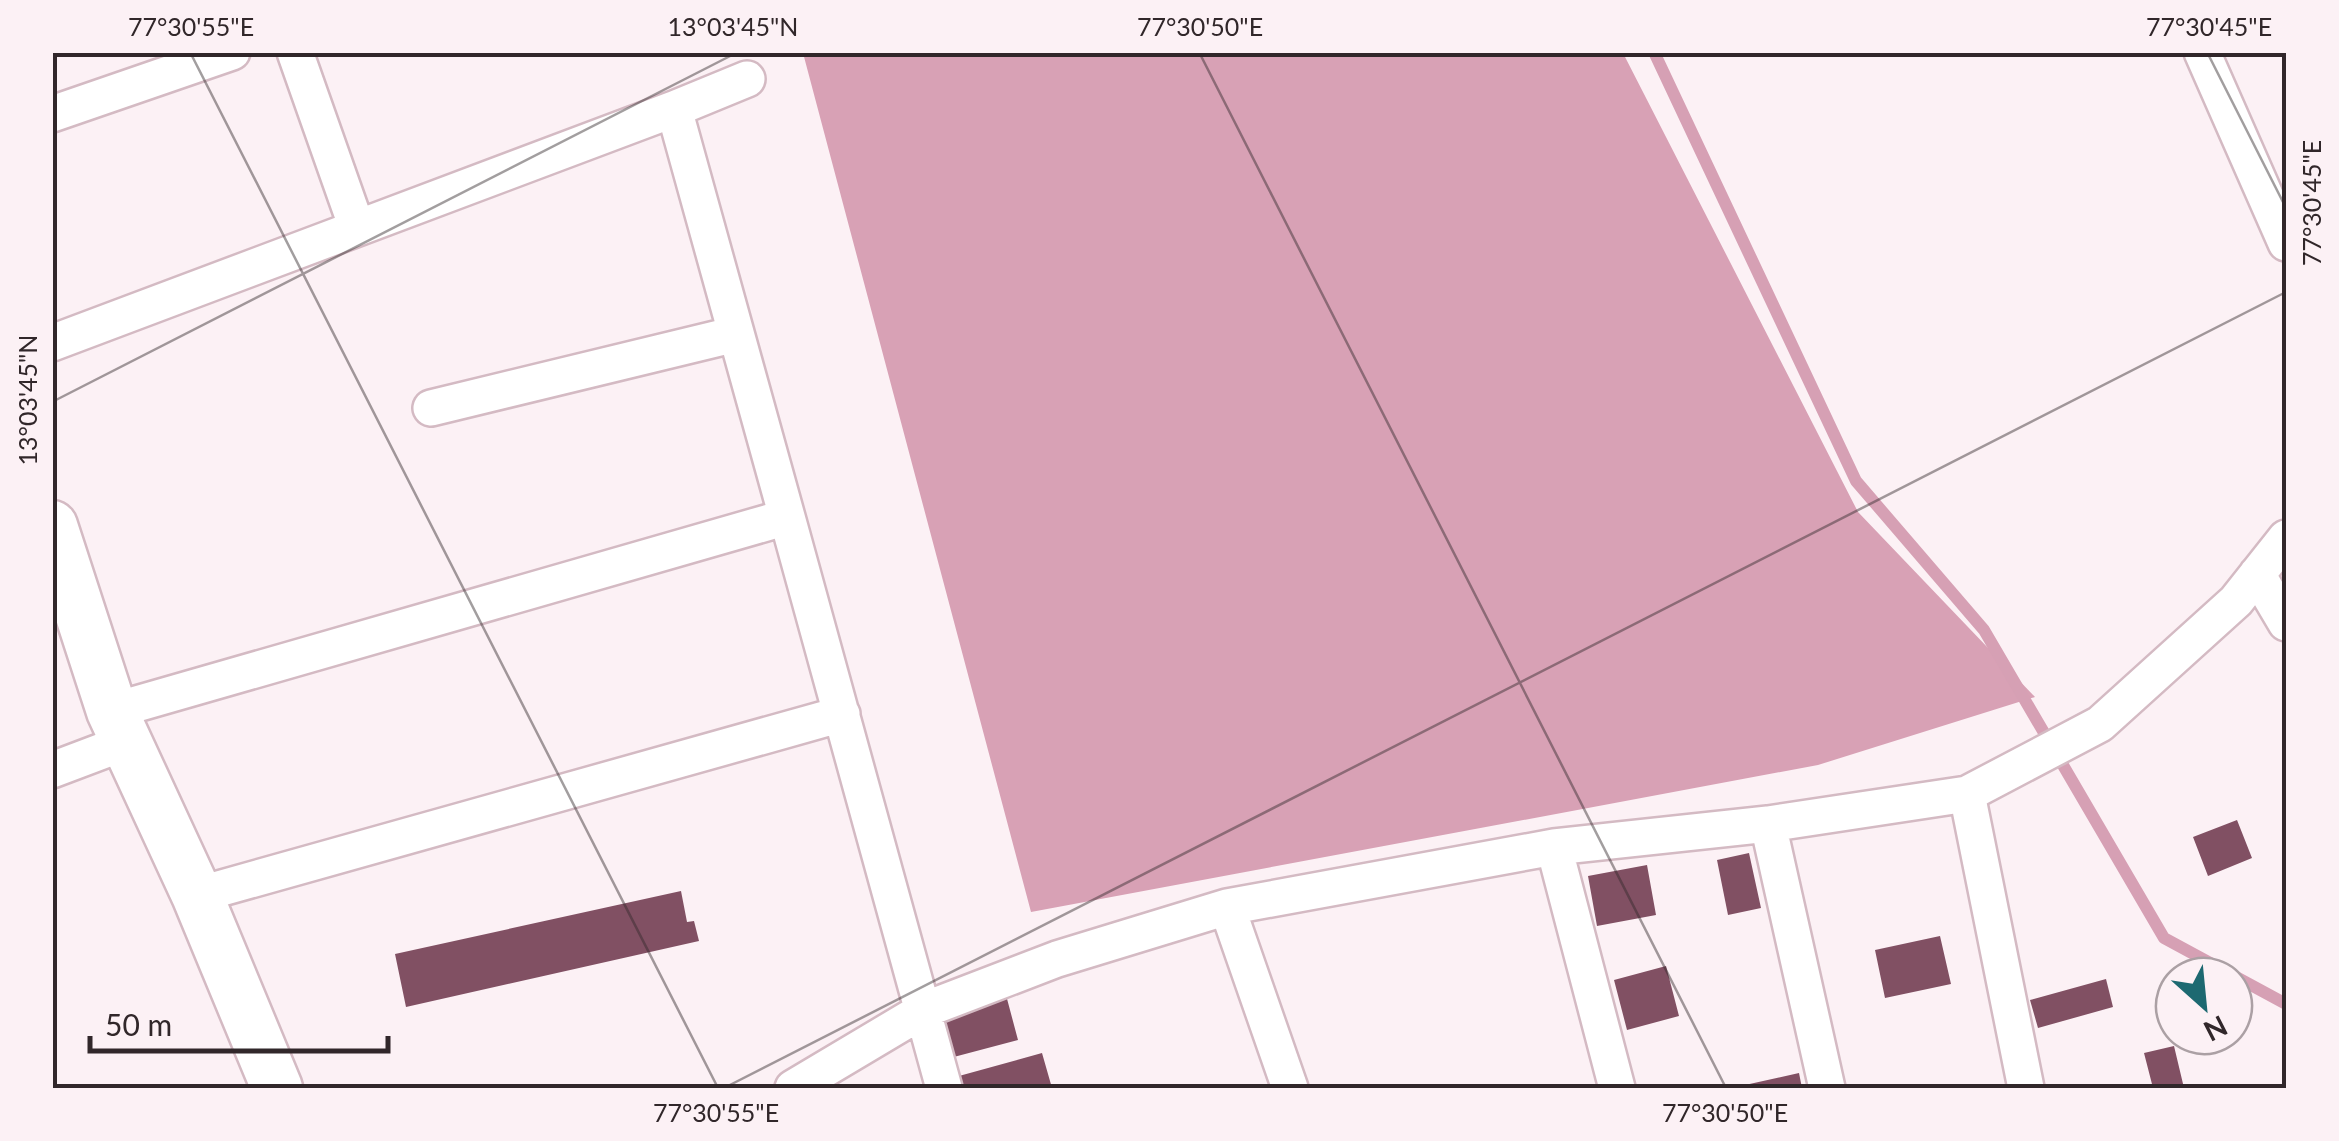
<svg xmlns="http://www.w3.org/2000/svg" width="2339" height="1141" font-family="Lato,sans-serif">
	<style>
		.forest { fill: #d8a1b5 }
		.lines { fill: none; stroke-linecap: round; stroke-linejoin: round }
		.stream { stroke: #d6a0b4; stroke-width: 12 }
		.building { fill: #815063 }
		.street-casing { stroke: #d4bac3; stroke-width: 40 }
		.secondary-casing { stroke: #d4bac3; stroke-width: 55 }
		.street { stroke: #fff; stroke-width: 35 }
		.secondary { stroke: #fff; stroke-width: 50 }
		.ticks { fill: none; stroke: #31272a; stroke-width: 2.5; stroke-opacity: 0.45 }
		.neatline { fill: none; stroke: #31272a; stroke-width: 4 }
		.ticks-label { font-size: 25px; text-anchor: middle; fill: #31272a }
	</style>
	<rect width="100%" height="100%" fill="#fcf1f5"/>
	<!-- forest -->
	<path class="forest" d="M803 53H1623L1858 512 2035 697 1818 765 1031 912Z"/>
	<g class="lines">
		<!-- stream -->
		<path class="stream" d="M1654 52 1856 481 1984 630 2164 938 2286 1004"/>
	</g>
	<!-- building -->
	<path class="building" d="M2237 820 2252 858 2208 876 2193 837Z
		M1749 853 1761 908 1728 915 1717 860Z
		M1647 865 1656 915 1597 926 1588 876Z
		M681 891 687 922 694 921 699 941 406 1007 395 954Z
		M1940 936 1951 984 1885 998 1875 950Z
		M1666 966 1679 1016 1627 1030 1614 980Z
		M2106 979 2113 1007 2038 1028 2030 1000Z
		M1006 995 1018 1040 950 1058 938 1014Z
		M2174 1046 2184 1088H2153L2144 1053Z
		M1042 1053 1052 1088H962L959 1076Z
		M1799 1073 1802 1088H1737L1736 1087Z"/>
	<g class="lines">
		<!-- street casing -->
		<g class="street-casing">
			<path id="street" d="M295 52 357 228
				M2202 52 2286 243
				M674 109 747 79
				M52 114 232 52
				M52 343 674 109 787 517
				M431 408 736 334
				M2257 574 2286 623
				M112 711 787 517 944 1088
				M52 770 126 742
				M1967 794 2026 1088
				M1768 824 1827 1088
				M1554 847 1617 1088
				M197 895 842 714
				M1227 907 1290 1088
				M793 1088 924 1010 1057 959 1227 907 1554 847 1768 824 1967 794 2100 724 2236 601 2286 538"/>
		</g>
		<!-- secondary casing -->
		<g class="secondary-casing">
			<path id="secondary" d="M52 526 112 711 197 895 277 1088"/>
		</g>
		<!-- street -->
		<use href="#street" class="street"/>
		<!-- secondary -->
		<use href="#secondary" class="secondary"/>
	</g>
	<!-- ticks -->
	<path class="ticks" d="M190 52 718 1088M1199 52 1726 1088M2207 52 2286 208M52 402 738 52M724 1088 2286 292"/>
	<!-- border -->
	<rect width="2339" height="1141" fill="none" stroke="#fcf1f5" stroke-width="110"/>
	<!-- north arrow -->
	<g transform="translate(2204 1006) rotate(153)"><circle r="48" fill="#fcf1f5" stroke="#aba0a4" stroke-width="2.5"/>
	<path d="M0-8L18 38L0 25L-18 38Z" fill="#1d6971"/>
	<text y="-15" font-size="28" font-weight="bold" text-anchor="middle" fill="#31272a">N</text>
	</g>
	<!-- scale -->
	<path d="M90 1036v15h298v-15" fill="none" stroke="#31272a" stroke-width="5"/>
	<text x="105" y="1036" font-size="30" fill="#31272a" stroke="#fcf1f5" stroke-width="8" paint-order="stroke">50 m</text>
	<rect x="55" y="55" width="2229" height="1031" class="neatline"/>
	<g class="ticks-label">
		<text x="191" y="36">77°30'55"E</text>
		<text x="733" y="36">13°03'45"N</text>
		<text x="1200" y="36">77°30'50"E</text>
		<text x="2209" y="36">77°30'45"E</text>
		<text transform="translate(2312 203) rotate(-90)" y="9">77°30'45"E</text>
		<text transform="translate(28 400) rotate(-90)" y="9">13°03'45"N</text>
		<text x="716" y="1122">77°30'55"E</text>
		<text x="1725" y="1122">77°30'50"E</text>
	</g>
</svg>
